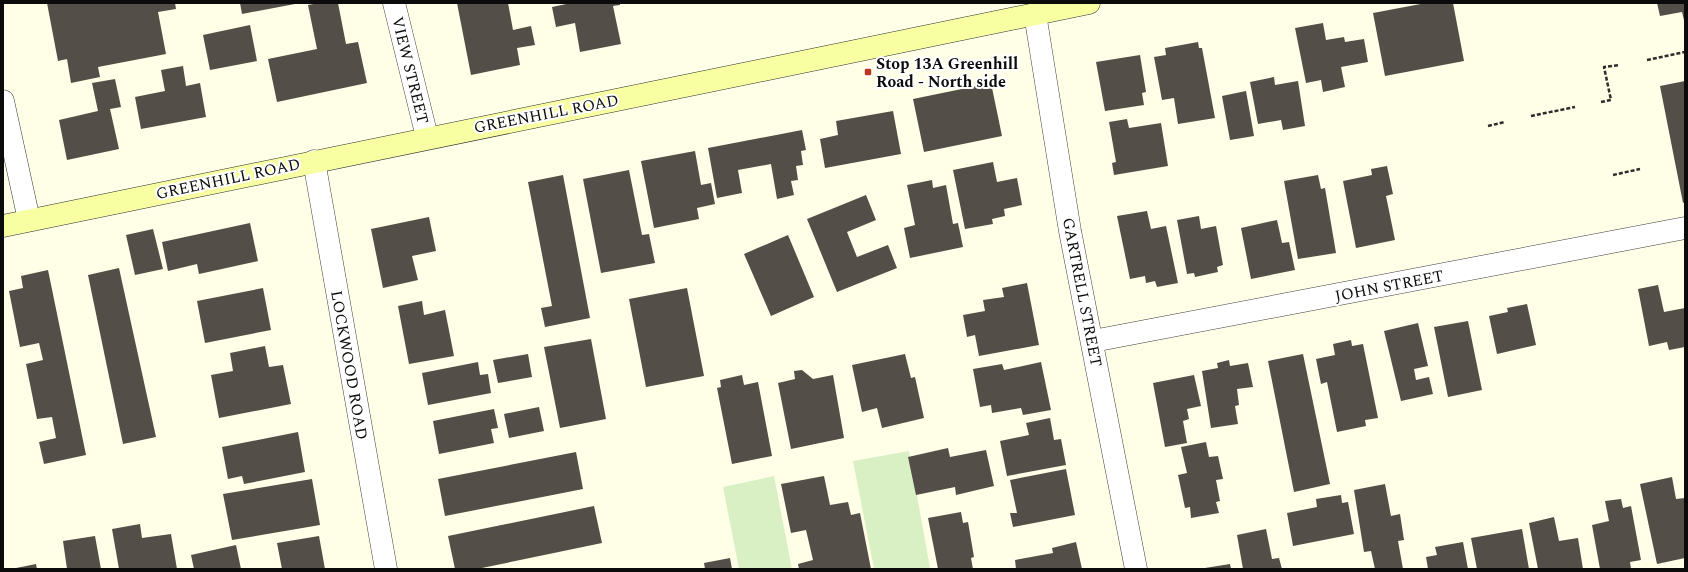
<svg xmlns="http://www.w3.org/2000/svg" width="1688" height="572" font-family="Spectral,serif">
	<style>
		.pitch { fill: #d9f0c4 }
		.building { fill: #534e47 }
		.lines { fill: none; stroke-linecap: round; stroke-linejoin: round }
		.minor-casing { stroke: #3e3e3e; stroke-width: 23 }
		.secondary-casing { stroke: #2d2d2d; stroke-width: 23 }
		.path { stroke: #2d2d2d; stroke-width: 2.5; stroke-dasharray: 4 2; stroke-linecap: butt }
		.minor { stroke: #fff; stroke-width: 22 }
		.secondary { stroke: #f8ffa3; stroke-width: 22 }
		.poi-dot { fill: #bc3821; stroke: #fff; stroke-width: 1.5 }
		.labels { text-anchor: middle; stroke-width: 4; stroke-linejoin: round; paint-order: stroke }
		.poi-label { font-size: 16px; font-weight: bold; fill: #0b0b0b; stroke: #fff; text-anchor: start }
		.street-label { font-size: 16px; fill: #0b0b0b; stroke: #fff }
	</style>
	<rect width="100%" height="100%" fill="#ffffe8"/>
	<!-- pitch -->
	<path class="pitch" d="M909 451 930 568 874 569 853 461Z
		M774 476 792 569H739L723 487Z"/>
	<!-- building -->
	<path class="building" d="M47 3H175L176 9 158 12 166 54 98 67 100 77 71 83 67 59 58 61Z
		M240 3H295V4L242 14Z
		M319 3H338L346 44 358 42 367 83 277 102 268 59 317 49 308 5Z
		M457 3H508L513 30 531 26 535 45 517 48 520 65 471 75Z
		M571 3H620V5L613 6 621 44 580 52 575 23 556 27 552 7Z
		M1426 3H1453L1464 61 1385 76 1373 13Z
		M1657 3H1685V24L1682 12 1660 16Z
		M1323 23 1326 40 1344 37 1345 42 1364 39 1368 62 1341 67 1345 87 1323 92 1321 80 1306 83 1295 28Z
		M250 25 257 61 210 70 203 35Z
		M1198 42 1199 48H1202L1215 118 1178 124 1174 98 1162 100 1154 57 1166 55 1165 48Z
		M1140 55 1146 92 1142 93 1144 105 1105 111 1096 62Z
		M183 66 186 86 200 83 206 117 141 129 135 97 165 91 161 70Z
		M1274 77 1275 85 1298 81 1305 126 1283 130 1281 120 1258 124 1250 82Z
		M115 79 121 107 110 109 119 149 67 160 59 120 98 111 92 83Z
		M1685 81V202L1683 203 1660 86Z
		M991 83 1002 136 924 152 913 99Z
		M1246 91 1254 136 1230 140 1222 96Z
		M893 111 901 154 825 168 820 139 838 135 836 121Z
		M1127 119 1129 128 1161 123 1168 166 1114 175 1112 163 1116 162 1109 122Z
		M802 130 806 150 801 151 803 165 796 166 798 180 791 181 794 195 777 199 771 164 738 170 742 193 717 198 708 148Z
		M695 151 701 185 711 183 715 204 697 208 699 219 654 228 641 161Z
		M993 162 997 182 1017 178 1022 205 1004 209 1005 216 992 219 993 224 965 229 953 170Z
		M1387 166 1393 194 1386 196 1395 240 1356 248 1343 181 1372 175 1371 169Z
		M629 170 642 235 649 234 655 263 601 273 583 179Z
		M563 175 590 318 545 327 541 308 552 306 528 182Z
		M1318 175 1321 189 1325 188 1336 253 1298 259 1284 181Z
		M932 180 933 188 946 185 953 224 958 223 963 247 910 258 904 228 915 225 907 185Z
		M866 195 876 220 847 232 857 257 888 245 897 268 837 292 807 219Z
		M1147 211 1151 229 1166 226 1178 283 1157 287 1155 281 1146 283 1145 276 1130 279 1117 216Z
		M1199 216 1201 229 1216 226 1223 265 1217 267 1218 272 1195 277 1194 273 1187 274 1177 220Z
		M429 217 436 251 412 256 418 280 383 288 371 229Z
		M1277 220 1282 243 1289 242 1295 270 1251 279 1241 228Z
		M250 223 258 261 199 274 197 264 168 271 162 242Z
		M153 229 163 269 135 275 126 235Z
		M788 235 814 297 771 316 744 254Z
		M119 268 156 437 123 444 88 275Z
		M48 270 86 455 44 464 39 442 56 438 52 417 37 419 26 364 43 360 39 343 20 347 9 291 23 288 21 276Z
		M1027 283 1039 345 979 356 975 335 967 337 963 315 985 311 983 300 1004 297 1002 288Z
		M1658 285 1664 312 1685 308V347L1669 350 1667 342 1649 346 1638 289Z
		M263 288 271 330 205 343 197 301Z
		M687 288 704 376 646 387 629 299Z
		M422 301 424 315 445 310 454 356 409 364 398 306Z
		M1527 304 1536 345 1497 354 1489 316 1508 312 1507 308Z
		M1468 321 1482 390 1448 397 1434 327Z
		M1418 323 1428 366 1414 369 1416 380 1429 377 1433 394 1401 401 1384 331Z
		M591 339 606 419 560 428 544 347Z
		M1351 340 1352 346 1363 344 1378 418 1365 420 1366 426 1337 432 1327 382 1321 384 1316 359 1335 355 1333 344Z
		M265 346 269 367 283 365 291 404 219 418 211 375 233 371 230 353Z
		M528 354 532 377 498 383 493 360Z
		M905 354 911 378 915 377 924 418 882 428 877 408 862 412 852 365Z
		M1303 354 1330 484 1294 492 1268 361Z
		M1229 360 1230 366 1248 363 1253 387 1237 389 1239 405 1235 406 1238 424 1211 428 1202 371 1218 368 1217 363Z
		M478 362 480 375 488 374 491 393 428 405 422 373Z
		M1041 362 1051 410 1023 415 1021 408 992 413 991 405 980 407 973 369 1002 364 1004 370Z
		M802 370 813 379 833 375 844 438 791 449 778 383 795 379 794 371Z
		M742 375 744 385 758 382 772 456 732 464 717 388 721 387 720 380Z
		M1194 375 1201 406 1187 409 1189 419 1183 421 1187 443 1165 447 1153 383Z
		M539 407 544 431 509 438 504 414Z
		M494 409 498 428 491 429 494 443 439 454 433 421Z
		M1050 418 1054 440 1061 439 1066 465 1007 476 1000 441 1029 435 1026 423Z
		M298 432 305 472 244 484 242 476 228 479 222 447Z
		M1206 442 1209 457 1218 456 1223 479 1216 480 1220 501 1216 502 1219 513 1191 518 1190 507 1185 508 1178 475 1187 473 1181 447Z
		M948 448 950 457 986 450 994 486 956 495 955 487 916 495 908 457Z
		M576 452 583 489 445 516 438 479Z
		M1066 469 1075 515 1013 527 1010 513H1017L1010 480Z
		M824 476 830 505 848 502 851 515 860 513 871 569H799L798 564 813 560 806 530 791 533 781 484Z
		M1672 477 1676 499 1685 498V558L1657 564 1640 484Z
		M312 479 320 525 232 540 223 494Z
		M1385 484 1391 516 1400 514 1404 540 1398 541 1403 569H1375L1371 551 1364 552 1354 490Z
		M1341 495 1342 503 1348 502 1354 534 1293 546 1287 513 1317 507 1316 499Z
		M1621 499 1623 508 1631 506 1641 560 1630 562 1631 569H1600L1592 525 1609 521 1605 501Z
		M594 506 602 543 477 569H455L448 536Z
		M961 512 963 523 968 522 974 557 971 558 973 569H938L928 518Z
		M1554 517 1559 541 1578 538 1583 569H1538L1529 523Z
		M140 524 142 538 171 534 177 569H119L112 529Z
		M1266 529 1272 559 1279 558 1282 569H1243L1237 535Z
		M1522 529 1529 569H1477L1471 538Z
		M95 536 101 569H67L63 541Z
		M319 536 325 569H282L277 543Z
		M1076 542 1082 569H1016L1015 560 1053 553 1052 548Z
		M1463 542 1468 569H1428L1426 557 1437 555 1435 547Z
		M236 545 241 569H194L191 555Z
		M730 558 732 569H705L704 563Z
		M36 564 37 569H16V568Z
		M1230 564 1231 569H1205V568Z"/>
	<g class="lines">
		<!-- minor casing -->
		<g class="minor-casing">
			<path id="minor" d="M394 3 427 137
				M1035 14 1070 231 1136 569
				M3 101 29 220
				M314 161 386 569
				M1093 341 1685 228"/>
		</g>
		<!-- secondary casing -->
		<g class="secondary-casing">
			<path id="secondary" d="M3 226 1089 3"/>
		</g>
		<!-- path -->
		<path class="path" d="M1647 60 1685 52
			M1601 102 1611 100 1604 67 1620 65
			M1531 116 1575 107
			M1488 126 1505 122
			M1613 175 1640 169"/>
		<!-- minor -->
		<use href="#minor" class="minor"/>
		<!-- secondary -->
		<use href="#secondary" class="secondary"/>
	</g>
	<!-- markers -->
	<rect class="poi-dot" x="864" y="68" width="8" height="8" rx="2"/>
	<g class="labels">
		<!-- poi labels -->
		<g class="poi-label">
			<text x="876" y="69">Stop 13A Greenhill<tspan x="876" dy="18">Road - North side</tspan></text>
		</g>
		<!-- street labels -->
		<g class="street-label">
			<text transform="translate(411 70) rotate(76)" y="6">VIEW STREET</text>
			<text transform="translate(546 113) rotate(-11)" y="6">GREENHILL ROAD</text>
			<text transform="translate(228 178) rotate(-12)" y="6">GREENHILL ROAD</text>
			<text transform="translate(1389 285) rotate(-11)" y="6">JOHN STREET</text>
			<text transform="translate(1083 292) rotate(79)" y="6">GARTRELL STREET</text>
			<text transform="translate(350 365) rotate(80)" y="6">LOCKWOOD ROAD</text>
		</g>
	</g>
	<!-- border -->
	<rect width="1688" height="572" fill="none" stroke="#0b0b0b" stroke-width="8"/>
</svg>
